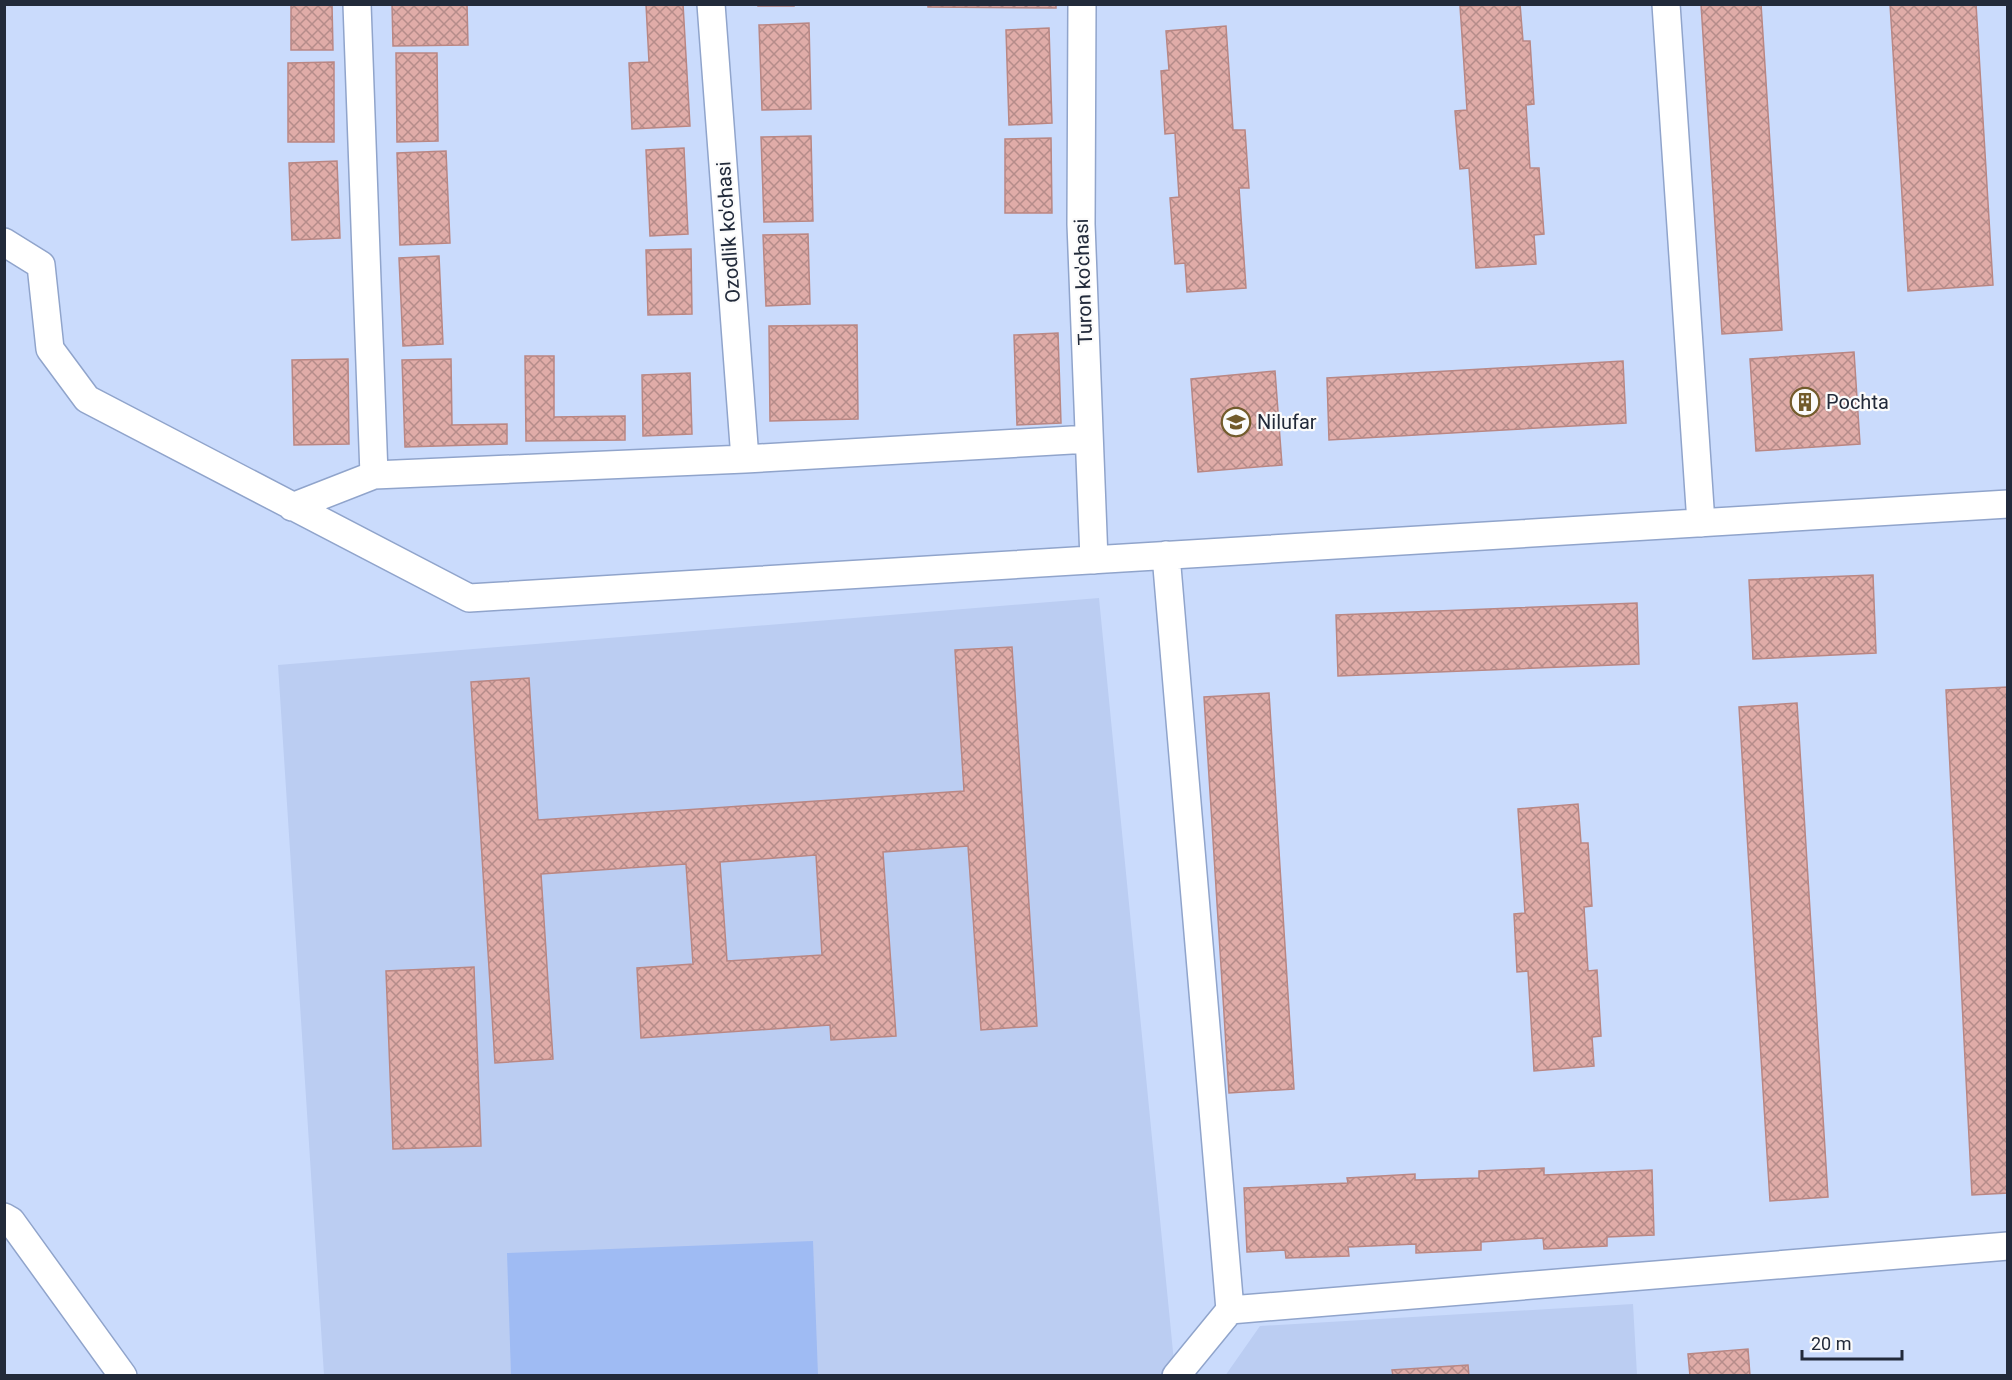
<svg xmlns="http://www.w3.org/2000/svg" width="2012" height="1380" font-family="Roboto,sans-serif">
	<style>
		.built { fill: #bbcdf2 }
		.park { fill: #9fbbf3 }
		.building { fill: url(#building-cross-hatch); stroke: #b98784; stroke-width: 1.5; fill-rule: evenodd }
		.lines { fill: none; stroke-linecap: round; stroke-linejoin: round }
		.minor-casing { stroke: #90a4cb; stroke-width: 30 }
		.minor { stroke: #fff; stroke-width: 27 }
		.labels { text-anchor: middle; stroke-width: 4.5; stroke-linejoin: round; paint-order: stroke }
		.street-label { font-size: 20px; fill: #222a3a; stroke: #fbfbfb }
		.poi-label { font-size: 20px; fill: #222a3a; stroke: #fbfbfb; text-anchor: start }
	</style>
	<defs>
		<pattern id="building-cross-hatch" width="8" height="8" patternUnits="userSpaceOnUse" patternTransform="scale(1.5)"><rect width="8" height="8" fill="#e0aca8"/><path d="M0 0l8 8M0 8l8-8" fill="none" stroke="#b58c8a"/></pattern>
	</defs>
	<rect width="100%" height="100%" fill="#cadbfc"/>
	<!-- built -->
	<path class="built" d="M1099 598 1174 1362 1162 1376 324 1375 278 665Z
		M1633 1304 1637 1375 1225 1376 1260 1326Z"/>
	<!-- park -->
	<path class="park" d="M813 1241 818 1375H511L507 1253Z"/>
	<!-- building -->
	<path class="building" d="M291 4H332L333 50H291Z
		M392 4H467L468 45 393 46Z
		M646 4H683L690 126 632 129 629 63 649 62Z
		M758 4H794V6H758Z
		M928 4H1056V8L928 7Z
		M1520 4 1523 41H1530L1534 104 1526 105 1530 168H1539L1544 234 1534 235 1536 264 1476 268 1469 168 1460 169 1455 111 1467 110 1460 6Z
		M1701 4H1761L1782 330 1722 334Z
		M1890 4H1976L1993 285 1908 291Z
		M809 23 811 109 762 110 759 25Z
		M1226 26 1233 130H1245L1249 188H1239L1246 288 1187 292 1185 263 1175 264 1170 198 1179 197 1175 133 1165 134 1161 71 1169 70 1166 31Z
		M1049 28 1052 123 1009 125 1006 30Z
		M396 53H437L438 141 397 142Z
		M334 62V142H288V63Z
		M811 136 813 221 764 222 761 137Z
		M1051 138 1052 213H1005V139Z
		M684 148 688 234 650 236 646 150Z
		M446 151 450 243 400 245 397 153Z
		M337 161 340 238 292 240 289 163Z
		M808 234 810 304 766 306 763 235Z
		M691 249 692 314 648 315 646 250Z
		M439 256 443 344 403 346 399 258Z
		M857 325 858 419 770 421 769 326Z
		M1058 333 1061 423 1017 425 1014 335Z
		M1854 352 1860 444 1756 451 1750 359Z
		M525 356H554V417L625 416V440L526 441Z
		M348 359 349 444 294 445 292 360Z
		M451 359 452 425 507 424V444L405 447 402 360Z
		M1623 361 1626 423 1329 440 1327 378Z
		M1275 371 1282 465 1198 472 1191 379Z
		M690 373 692 434 643 436 642 375Z
		M1873 575 1876 653 1753 659 1749 580Z
		M1637 603 1639 664 1338 676 1336 615Z
		M1012 647 1037 1026 981 1030 968 846 883 852 896 1036 831 1040 830 1025 641 1038 637 968 693 964 686 864 541 874 553 1059 495 1063 471 682 529 678 538 820 964 791 955 650ZM816 855 822 955 727 961 720 862Z
		M2008 687V1193L1972 1195 1946 690Z
		M1269 693 1294 1089 1229 1093 1204 697Z
		M1797 703 1828 1197 1770 1201 1739 707Z
		M1578 804 1581 843H1588L1592 906 1584 907 1588 971 1597 970 1601 1036 1592 1037 1594 1066 1534 1071 1528 971 1517 972 1514 914 1525 913 1518 809Z
		M474 967 481 1146 393 1149 386 971Z
		M1544 1168V1175L1652 1170 1654 1235 1607 1237V1246L1544 1249 1543 1238 1481 1242V1250L1416 1253V1244L1348 1247 1349 1256 1286 1258 1285 1250 1247 1252 1244 1188 1348 1183 1347 1178 1415 1174V1180L1479 1178V1171Z
		M1748 1349 1750 1376H1690L1688 1354Z
		M1468 1365 1469 1376H1393L1392 1370Z"/>
	<g class="lines">
		<!-- minor casing -->
		<g class="minor-casing">
			<path id="minor" d="M357 4 374 475
				M711 4 745 459
				M1082 4 1081 224 1094 560
				M1666 4 1701 523
				M4 242 41 265 50 349 87 399 469 598 2008 504
				M292 507 374 475 745 459 1089 439
				M1166 555 1230 1310
				M4 1217 11 1221 123 1376
				M1176 1376 1230 1310 2008 1246"/>
		</g>
		<!-- minor -->
		<use href="#minor" class="minor"/>
	</g>
	<!-- icons -->
	<defs>
		<g id="building-ring" transform="scale(1.5)"><circle r="9.5" fill="#fbfbfb" stroke="#725b2b" stroke-width="1.5"/><path d="M-4-6H4V6H1V3H-1V6H-4ZM-2.5-4.3h1.7v1.8h-1.7ZM.8-4.3h1.7v1.8H.8ZM-2.5-1h1.7V.8h-1.7ZM.8-1h1.7V.8H.8Z" fill="#725b2b"/></g>
		<g id="school-ring" transform="scale(1.5)"><circle r="9.5" fill="#fbfbfb" stroke="#725b2b" stroke-width="1.5"/><path d="M0-5L7-2L0 1L-7-2ZM-4 1L0 2.5L4 1V4Q0 6-4 4Z" fill="#725b2b"/></g>
	</defs>
	<g fill-rule="evenodd">
		<use href="#building-ring" x="1805" y="402"/>
		<use href="#school-ring" x="1236" y="422"/>
	</g>
	<g class="labels">
		<!-- street labels -->
		<g class="street-label">
			<text transform="translate(728 232) rotate(-94)" y="7">Ozodlik ko'chasi</text>
			<text transform="translate(1083 282) rotate(-92)" y="7">Turon ko'chasi</text>
		</g>
		<!-- poi labels -->
		<g class="poi-label">
			<text x="1826" y="409">Pochta</text>
			<text x="1257" y="429">Nilufar</text>
		</g>
	</g>
	<!-- border -->
	<rect width="2012" height="1380" fill="none" stroke="#222a3a" stroke-width="12"/>
	<!-- scale -->
	<path d="M1802 1350v9h100v-9" fill="none" stroke="#222a3a" stroke-width="3"/>
	<text x="1811" y="1350" font-size="18" fill="#222a3a" stroke="#fbfbfb" stroke-width="4.5" paint-order="stroke">20 m</text>
</svg>
